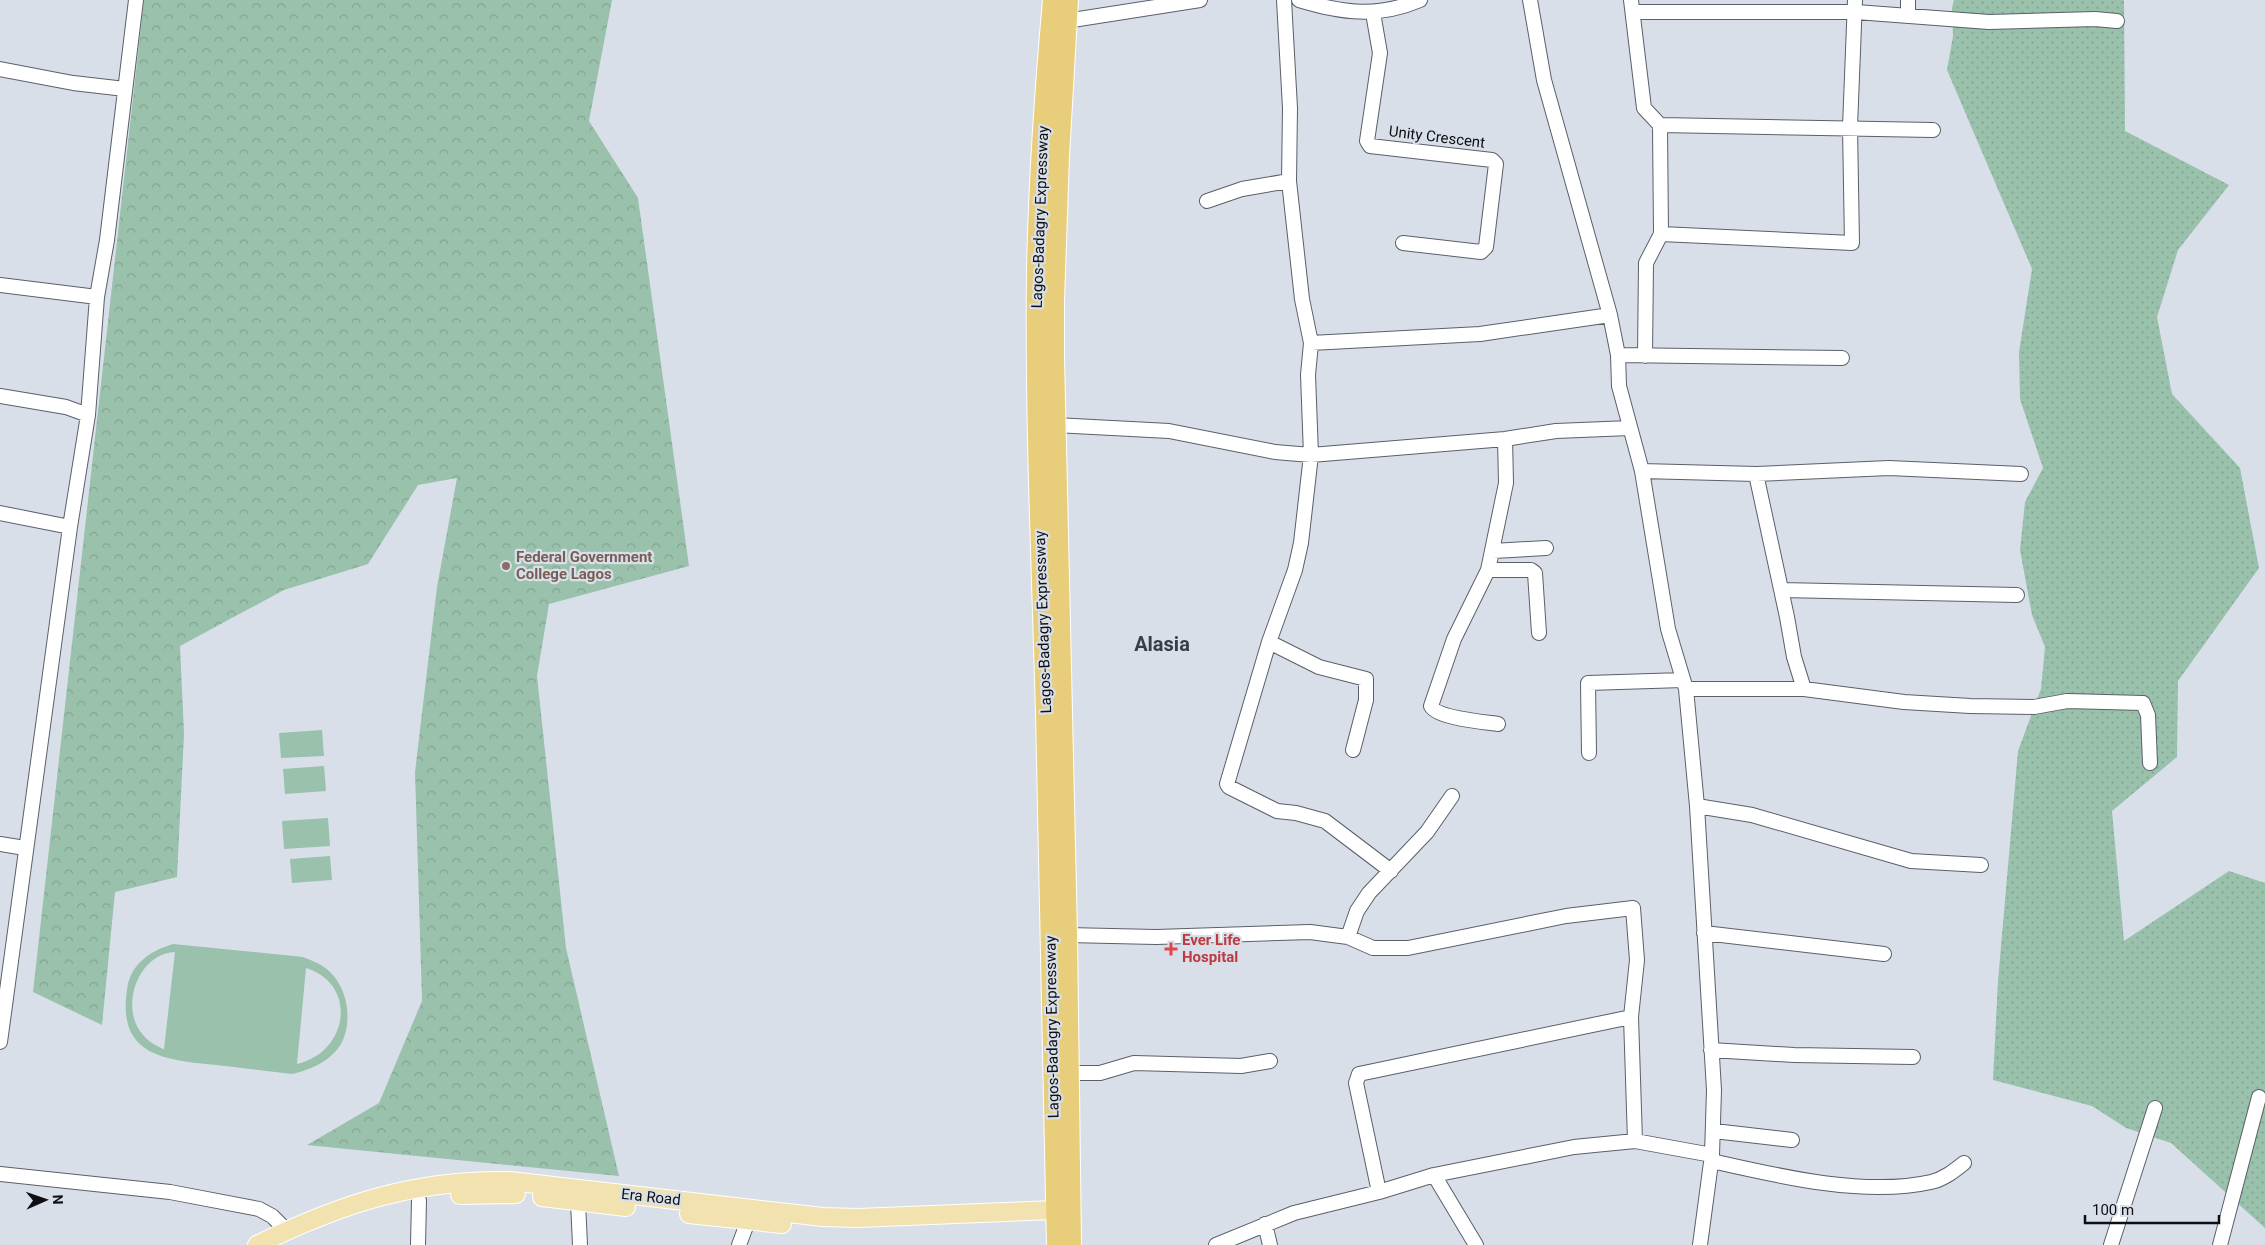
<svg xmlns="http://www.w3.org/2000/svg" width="2265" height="1245" font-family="Roboto,sans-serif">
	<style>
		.grass { fill: url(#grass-dots) }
		.forest { fill: url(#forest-crowns) }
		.pitch { fill: #99c1ab; fill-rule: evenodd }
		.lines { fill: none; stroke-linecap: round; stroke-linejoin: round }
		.minor-casing { stroke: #5a6068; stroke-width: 16 }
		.major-casing { stroke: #fff; stroke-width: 20 }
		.highway-casing { stroke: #fff; stroke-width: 22 }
		.minor { stroke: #fff; stroke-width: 14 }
		.major { stroke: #f1e2b0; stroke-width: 18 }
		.highway { stroke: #e8ce7b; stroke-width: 20 }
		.education-dot { fill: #8d6e63; stroke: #d9dfe9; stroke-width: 2 }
		.health-dot { fill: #e0444e; stroke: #d9dfe9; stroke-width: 2 }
		.labels { text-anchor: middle; stroke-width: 4.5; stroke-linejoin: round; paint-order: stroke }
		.street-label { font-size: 15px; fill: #0d0f12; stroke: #d9dfe9 }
		.education-label { font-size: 15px; font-weight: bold; fill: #785e54; stroke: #d9dfe9; text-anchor: start }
		.health-label { font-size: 15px; font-weight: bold; fill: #be3a42; stroke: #d9dfe9; text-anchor: start }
		.district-label { font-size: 20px; font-weight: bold; fill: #393e45; stroke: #d9dfe9 }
	</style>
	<defs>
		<pattern id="grass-dots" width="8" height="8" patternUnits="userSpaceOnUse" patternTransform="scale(1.25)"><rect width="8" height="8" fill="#99c1ab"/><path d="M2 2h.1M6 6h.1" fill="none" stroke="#83a592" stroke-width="1.8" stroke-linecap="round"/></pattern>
		<pattern id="forest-crowns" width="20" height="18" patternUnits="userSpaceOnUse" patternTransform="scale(1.25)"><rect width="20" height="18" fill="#99c1ab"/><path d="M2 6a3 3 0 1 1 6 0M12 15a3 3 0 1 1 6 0" fill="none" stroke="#83a592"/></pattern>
	</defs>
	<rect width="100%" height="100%" fill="#d9dfe9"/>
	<!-- grass -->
	<path class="grass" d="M1954 0H2124L2125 131 2229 185 2178 250 2157 317 2172 394 2240 468 2259 568 2178 681 2177 757 2112 811 2124 941 2229 871 2265 883V1228L2171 1143 2126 1128 2092 1106 1993 1080 1998 981 2018 751 2041 689 2045 647 2032 615 2020 550 2025 502 2043 468 2020 399 2019 352 2032 269 1947 70 1953 36 1952 8Z"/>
	<!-- forest -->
	<path class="forest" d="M144 0H612L589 121 638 198 689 566 549 604 537 676 566 948 619 1176 307 1145 379 1103 422 1001 415 772 437 587 457 478 418 485 368 564 284 590 180 646 184 734 177 877 115 892 102 1025 33 992Z"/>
	<!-- pitch -->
	<path class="pitch" d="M322 730 324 756 281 758 279 733Z
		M324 766 326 791 285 794 283 769Z
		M328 818 330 846 284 849 282 821Z
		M330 856 332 880 292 883 290 859Z
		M173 944 303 957C313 961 322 964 330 972 348 989 353 1022 341 1044 331 1061 310 1070 292 1074 267 1071 241 1068 216 1065 165 1060 117 1056 127 990 130 964 150 951 173 944ZM175 952 164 1049H163C157 1046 149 1042 144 1036 118 1009 138 953 175 952ZM306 968C358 984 349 1052 297 1064Z"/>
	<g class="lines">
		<!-- minor casing -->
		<g class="minor-casing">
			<path id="minor" d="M1284 0 1290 108 1289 181 1302 299 1311 343 1308 375 1311 455 1301 543 1295 570 1269 642 1227 784 1229 787 1277 811 1296 813 1325 821 1391 871
				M1299 0C1342 13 1378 18 1420 0
				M1530 0 1544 80 1610 315 1618 355 1619 386 1642 471 1668 629 1686 689 1697 806 1714 1090 1712 1155 1700 1245
				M1631 0 1644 108 1660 125 1661 234 1646 263 1645 356
				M1633 12H1856L1989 22 2095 19 2117 21
				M1373 13 1380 53 1367 141 1370 146 1492 160 1496 164 1486 247 1481 252 1403 243
				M1908 16V0
				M1066 21 1200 0
				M0 69 73 83 125 89
				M1660 125 1933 130
				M1207 201 1242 189 1289 181
				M1661 234 1852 243 1850 127 1855 0
				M0 285 97 297
				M1311 343 1480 334 1610 315
				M1618 355 1842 358
				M0 396 66 407 88 415
				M1055 425 1169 431 1275 452 1311 455 1505 439 1556 431 1630 428
				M1642 471 1756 474 1889 468 2021 474
				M1756 474 1787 617 1794 657 1804 689
				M0 513 70 527
				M1493 551 1546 548
				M1488 570H1531L1535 573 1539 633
				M1781 590 2017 595
				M1269 642 1319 667 1366 679V700L1353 750
				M1686 689H1804L1904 702 1970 706 2034 707 2067 701 2143 703 2148 715 2150 763
				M1498 724C1484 722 1437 718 1431 706L1454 639 1488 570 1506 483 1505 439
				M1589 753 1588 683 1683 680
				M1697 806 1752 815 1911 861 1981 865
				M0 844 25 848
				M1704 933 1884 954
				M1067 935 1156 937 1310 932 1348 937 1373 948H1408L1566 916 1633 908 1637 960 1631 1017 1635 1141
				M1348 937 1357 911 1369 893 1427 832 1452 796
				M0 1042 70 527 88 415 97 297 107 240 136 0
				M1711 1050 1794 1055 1913 1057
				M1068 1073H1100L1134 1063 1241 1066 1270 1061
				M1714 1131 1792 1140
				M1712 1161C1778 1176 1864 1197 1931 1182 1944 1179 1954 1171 1964 1163
				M0 1174 170 1192 259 1209 272 1216 286 1230
				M1434 1175 1476 1245
				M1379 1192 1356 1083 1359 1074 1631 1017
				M578 1202 580 1245
				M1265 1224 1270 1245
				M418 1245 419 1200
				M739 1245 748 1221
				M1216 1245 1294 1213 1379 1192 1434 1175 1574 1147 1635 1141 1712 1155
				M2111 1245 2155 1108
				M2220 1245 2259 1097"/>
		</g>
		<!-- major casing -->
		<g class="major-casing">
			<path id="major" d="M460 1195 516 1194
				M542 1197 626 1207
				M689 1214 782 1224
				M257 1245C340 1204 416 1179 510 1181L823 1217 858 1218 1055 1210"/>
		</g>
		<!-- highway casing -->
		<g class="highway-casing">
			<path id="highway" d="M1053 0C1045 89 1039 179 1037 269 1035 417 1042 565 1046 713 1051 890 1052 1068 1057 1245
				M1068 0 1059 156 1054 301V357L1067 935 1071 1245"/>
		</g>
		<!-- minor -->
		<use href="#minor" class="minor"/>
		<!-- major -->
		<use href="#major" class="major"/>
		<!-- highway -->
		<use href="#highway" class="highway"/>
	</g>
	<!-- markers -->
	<circle class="education-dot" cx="506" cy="566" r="5"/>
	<path class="health-dot" d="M1168.5 941.5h5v5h5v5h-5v5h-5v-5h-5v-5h5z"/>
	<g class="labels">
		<!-- street labels -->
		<g class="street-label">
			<text transform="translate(1437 137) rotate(7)" y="5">Unity Crescent</text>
			<text transform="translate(1040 217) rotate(-88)" y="5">Lagos-Badagry Expressway</text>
			<text transform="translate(1043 622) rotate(-92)" y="5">Lagos-Badagry Expressway</text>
			<text transform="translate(1052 1027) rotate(-91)" y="5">Lagos-Badagry Expressway</text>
			<text transform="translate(651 1197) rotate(6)" y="5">Era Road</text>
		</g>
		<!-- education labels -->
		<g class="education-label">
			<text x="516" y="562">Federal Government<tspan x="516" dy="17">College Lagos</tspan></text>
		</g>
		<!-- health labels -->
		<g class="health-label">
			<text x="1182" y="945">Ever Life<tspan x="1182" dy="17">Hospital</tspan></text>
		</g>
		<!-- district labels -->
		<g class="district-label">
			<text x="1162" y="651">Alasia</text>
		</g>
	</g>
	<!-- north arrow -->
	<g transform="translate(45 1200) rotate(88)" stroke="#d9dfe9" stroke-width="4" paint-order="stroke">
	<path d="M0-4L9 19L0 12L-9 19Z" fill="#0d0f12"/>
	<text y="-8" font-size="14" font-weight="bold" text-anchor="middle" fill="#0d0f12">N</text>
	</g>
	<!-- scale -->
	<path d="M2085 1215v8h134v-8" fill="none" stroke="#0d0f12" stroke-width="2.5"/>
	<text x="2092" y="1215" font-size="15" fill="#0d0f12" stroke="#d9dfe9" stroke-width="4" paint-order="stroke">100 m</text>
</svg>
